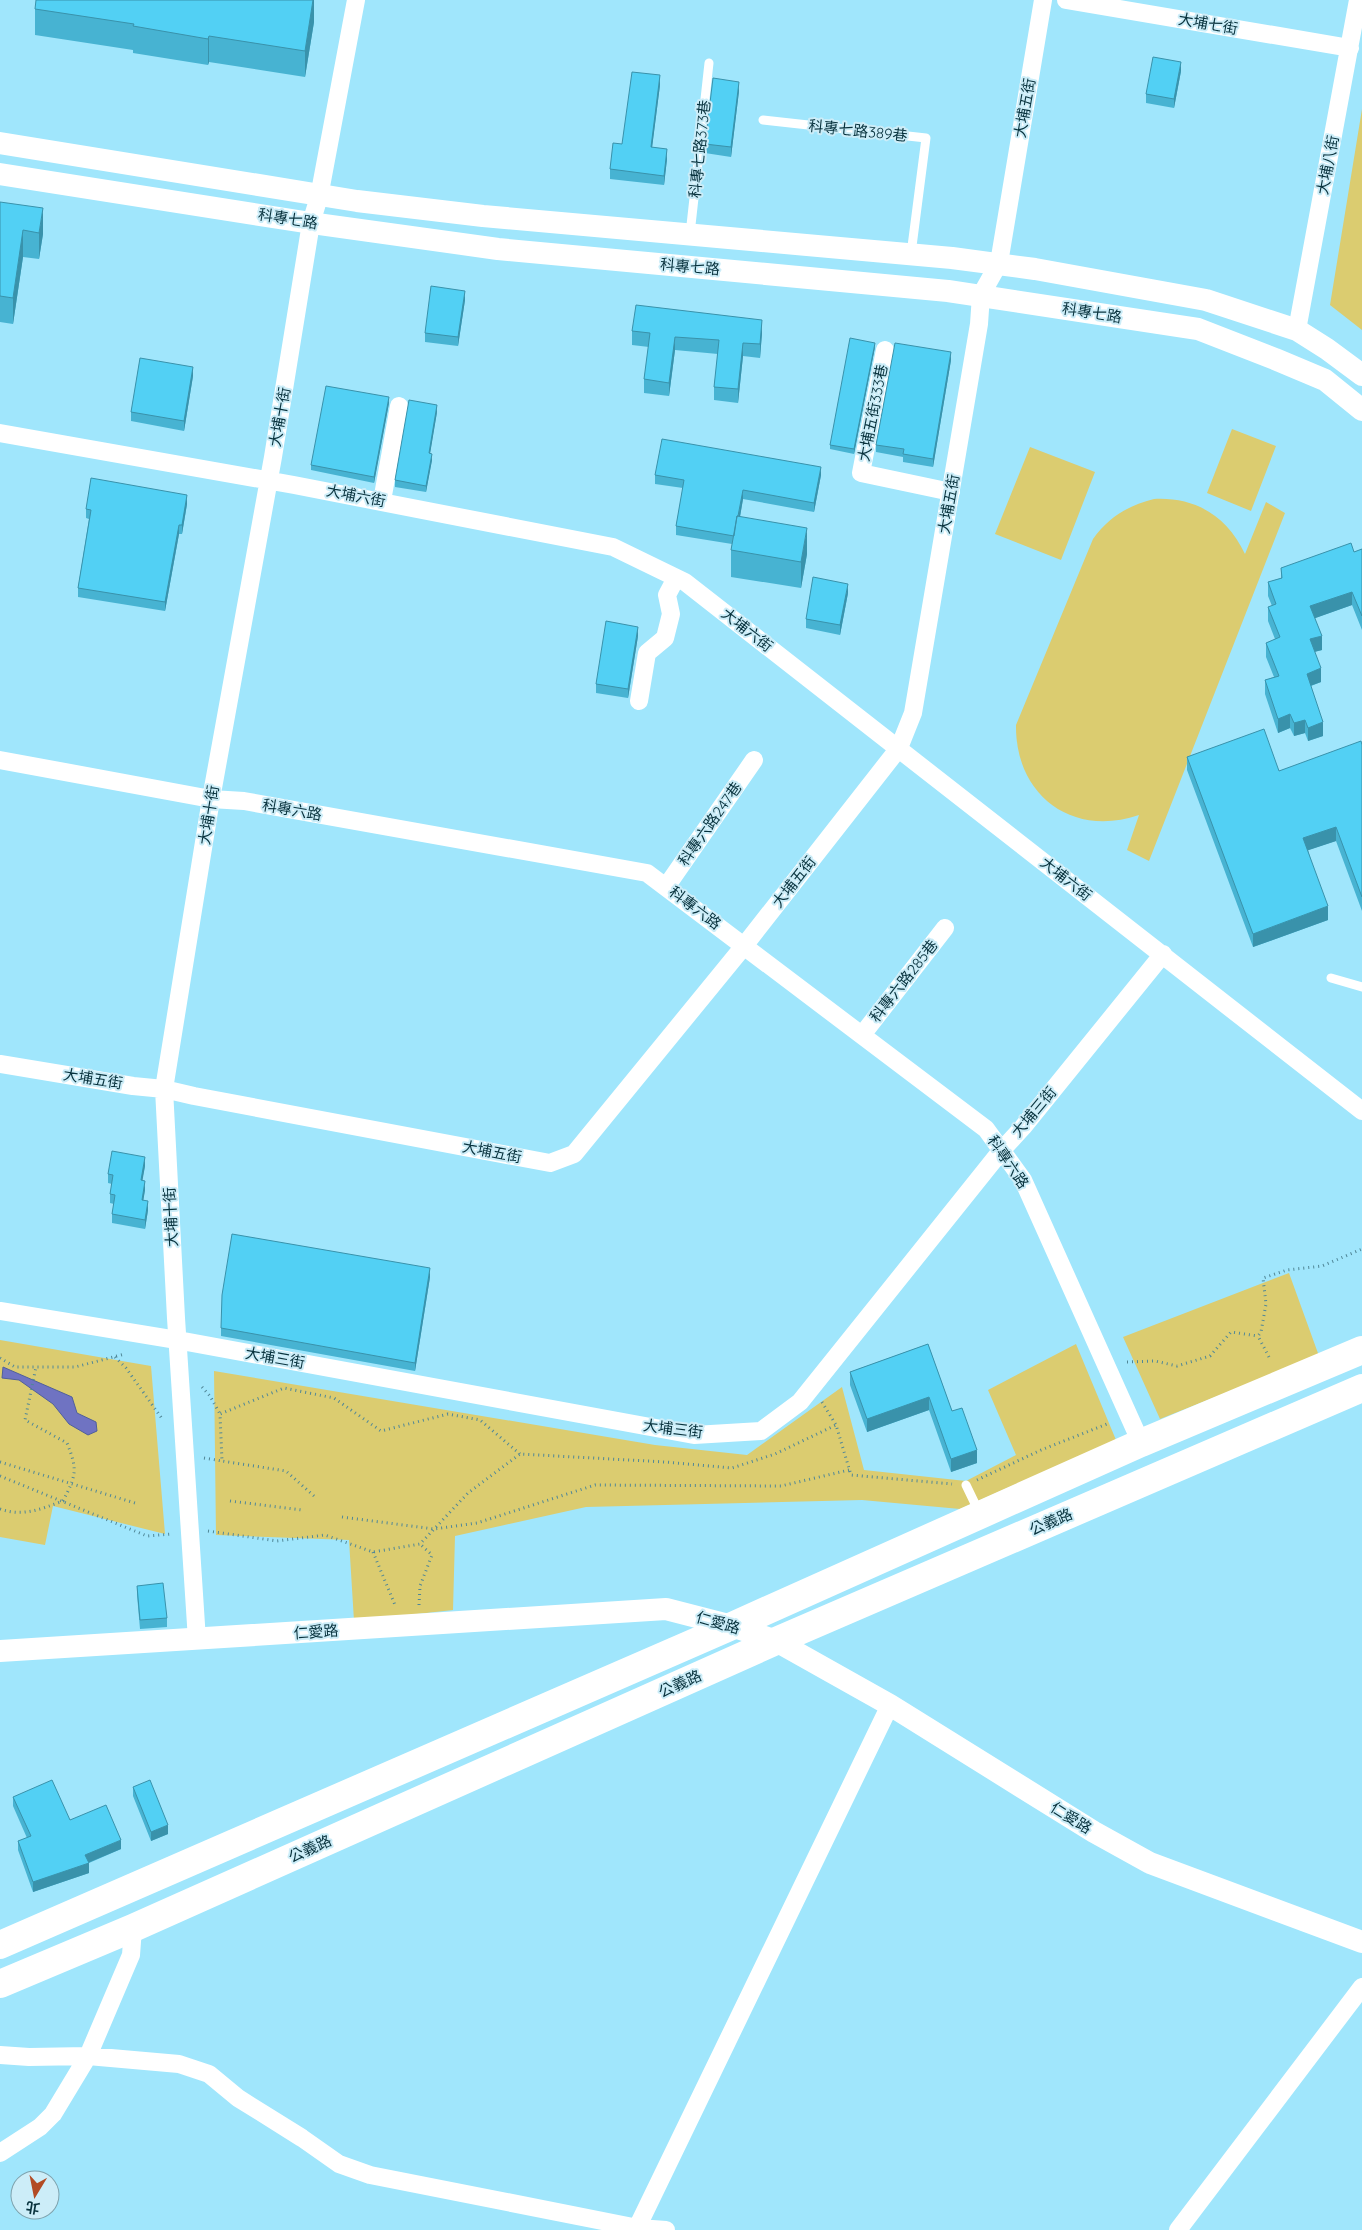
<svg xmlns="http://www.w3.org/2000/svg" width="1362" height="2230" font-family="Quicksand,'Noto Sans TC',sans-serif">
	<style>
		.green { fill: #dbcc70 }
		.water { fill: #6f73c2; stroke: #50609a }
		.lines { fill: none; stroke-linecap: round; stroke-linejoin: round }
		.path { stroke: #508797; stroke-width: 3; stroke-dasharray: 1 4; stroke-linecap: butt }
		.service { stroke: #fff; stroke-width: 9 }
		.minor { stroke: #fff; stroke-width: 18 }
		.tertiary { stroke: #fff; stroke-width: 22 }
		.primary { stroke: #fff; stroke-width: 28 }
		.wall { fill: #47b3d2 }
		.shaded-wall { fill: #3992ab }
		.building { fill: #52d0f4; stroke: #3992ab }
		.labels { text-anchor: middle; stroke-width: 4; stroke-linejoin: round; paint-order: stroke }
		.street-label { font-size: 15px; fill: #08323d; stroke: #ccedf8 }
	</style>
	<rect width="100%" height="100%" fill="#a0e6fc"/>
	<!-- green -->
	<path class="green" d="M1362 109V330L1330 305Z
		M1232 429 1276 446 1251 511 1207 493Z
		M1030 447 1095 472 1061 560 995 534Z
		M1154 499C1196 497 1227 516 1245 554L1266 502 1285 513 1149 861 1127 850 1139 815C1072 838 1015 795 1016 725L1093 539C1109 517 1127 506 1154 499Z
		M1289 1273 1319 1356 1160 1419 1123 1337Z
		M0 1340 151 1366 165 1534 53 1506 45 1545 0 1537Z
		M1076 1344 1116 1440 960 1509 862 1500 586 1507 455 1536 453 1610 354 1621 349 1540 216 1535 214 1371 655 1445 747 1455 842 1387 864 1470 966 1481 1016 1455 988 1390Z"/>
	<!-- water -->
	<path class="water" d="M3 1367 72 1397 77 1413 96 1422 97 1431 88 1435 69 1424 53 1404 19 1380 2 1378Z"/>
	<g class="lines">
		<!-- path -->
		<path class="path" d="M115 1357 126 1368 163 1420
			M1269 1357 1258 1336 1261 1332 1266 1304 1263 1278 1287 1270 1322 1266 1362 1249
			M0 1358 15 1367H75L125 1354
			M1127 1362 1155 1361 1177 1366 1210 1356 1231 1332 1258 1336
			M202 1387 210 1396 220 1414
			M822 1402 836 1425
			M204 1458 222 1461
			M0 1462 135 1503
			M0 1476 147 1536 172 1534
			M977 1480 1041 1450 1107 1424
			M314 1496 286 1471 222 1461 220 1414 284 1388 334 1398 381 1431 448 1414 480 1420 520 1454
			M230 1501 302 1510
			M0 1509C23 1517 41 1509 63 1501 76 1476 78 1470 67 1443L25 1420 36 1367
			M342 1517 434 1529 477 1523 595 1485 781 1486 849 1470
			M208 1531 277 1541 325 1535 373 1552 420 1544 468 1493 520 1454 665 1462 732 1468 775 1454 836 1425 851 1475 952 1484
			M373 1552 395 1605
			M419 1605 420 1586 432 1555 420 1544"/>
		<!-- service -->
		<path class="service" d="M763 120 926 138 911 254
			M690 234 709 63
			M1331 978 1362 987
			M966 1485 979 1512"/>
		<!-- minor -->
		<path class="minor" d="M1066 0 1350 48
			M1297 330 1358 0
			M885 350 861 473 951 492
			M0 433 294 485 613 547 685 582 1362 1111
			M382 501 399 406
			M639 701 647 653 665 638 671 614 667 595 676 578
			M0 760 211 799 244 801 647 873 986 1129 1023 1180 1141 1443
			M666 887 754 760
			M862 1035 945 928
			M0 1064 133 1086 164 1089 194 1096 550 1163 574 1154 744 946 899 748 913 713 979 324 981 295 999 263 1043 0
			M0 1311 177 1340 694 1435 761 1431 800 1402 1001 1151 1023 1127 1163 954
			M197 1640 176 1318 164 1089 211 799 273 457 311 223 319 197 356 0
			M0 2055 29 2057 88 2056 179 2064 209 2074 238 2098 302 2138 339 2164 370 2175 638 2228 666 2230
			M0 2153 40 2127 53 2114 88 2056 131 1955 133 1928
			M636 2230 890 1705
			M1178 2230 1362 1987"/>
		<!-- tertiary -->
		<path class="tertiary" d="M0 143 357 201 483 216 952 258 1035 269 1206 300 1297 330 1327 349 1362 375
			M0 174 311 223 498 249 948 291 1198 329 1275 359 1325 380 1362 410
			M0 1651 666 1609 732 1626 776 1641 890 1705 1094 1832 1150 1863 1362 1942"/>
		<!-- primary -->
		<path class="primary" d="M0 1945 732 1626 1141 1443 1362 1350
			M0 1984 133 1928 776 1641 1362 1388"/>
	</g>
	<!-- wall -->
	<path class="wall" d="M314 0V22L305 77 209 62 208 65 133 53V50L35 35V9Z
		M1181 71 1174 108 1146 103V94Z
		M660 85 652 147 667 159 664 185 610 179V169L622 144Z
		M739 91 731 157 705 153V144Z
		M0 202 43 234 39 259 23 257 13 324 0 322Z
		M465 300 458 346 425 342V333Z
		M632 331 762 333 760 358 743 356 738 403 714 400V387L718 354 675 350 669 396 644 393V379L649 347 632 345Z
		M875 347 854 454 830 449V445Z
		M951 360 933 467 903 462V457L876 452V445Z
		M193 376 184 431 131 421V412Z
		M389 403 374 483 311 470V465Z
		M437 412 430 453 432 460 426 492 395 487V480Z
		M655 475H821L814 512 743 499 740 517 807 554 801 588 731 577V550L732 544 676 535V526L683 488 655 484Z
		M187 504 182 534H179L165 611 78 597V588L89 519 86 518V509Z
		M1362 549V630L1352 605 1315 618 1322 650 1314 652 1321 682 1311 686 1323 736 1308 741 1305 733 1294 736 1290 728 1278 733 1265 694V680L1274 677 1266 657V643L1275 639 1268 621V607L1272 606 1268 596V582L1281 578V568L1354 552Z
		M848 593 840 635 806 628V619Z
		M638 636 628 698 596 693V684Z
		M1362 745V911L1336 841 1308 850 1328 920 1253 947 1187 770V757L1279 771Z
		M145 1166 142 1180 145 1190 143 1200 148 1210 145 1229 112 1223V1214L114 1204 110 1203V1194L112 1184 108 1183V1174Z
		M430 1277 415 1371 221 1336V1328Z
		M928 1344 952 1411 977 1463 951 1472 929 1410 867 1432 850 1385V1372Z
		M137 1586 167 1618V1627L140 1629 137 1595Z
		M133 1787 168 1834 151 1841 133 1796Z
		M13 1797 70 1820 121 1849 89 1863V1873L33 1892 18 1850V1841L27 1838 13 1806Z"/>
	<!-- shaded-wall -->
	<path class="shaded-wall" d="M313 0H314V22L305 77V51Z
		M209 36V62L208 65V39Z
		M1181 62V71L1174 108V99Z
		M660 75V85L651 156V147Z
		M739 82V91L731 157V147Z
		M667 149V159L664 185V176Z
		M43 208V234L39 259V233Z
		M23 230V257L13 324V298Z
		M465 291V300L458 346V337Z
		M762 320V333L760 358V344Z
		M675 337V350L669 396V383Z
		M743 343V356L738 403V389Z
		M875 343V347L854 454V449Z
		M951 352V360L933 467V459Z
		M193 367V376L184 431V421Z
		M389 397V403L374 483V477Z
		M437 405V412L429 460V453Z
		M432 454V460L426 492V486Z
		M821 467V475L814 512V503Z
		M743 490V499L735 545V536Z
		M187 495V504L182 534V525Z
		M179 525V534L165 611V602Z
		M807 528V554L801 588V562Z
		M848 584V593L840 635V625Z
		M1352 592V605L1310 620V606Z
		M638 627V636L628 698V689Z
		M1322 636V650L1310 653V639Z
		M1321 668V682L1307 687V674Z
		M1290 714V728L1278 733V719Z
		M1305 720V733L1294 736V723Z
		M1323 722V736L1308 741V728Z
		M1336 827V841L1303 852V838Z
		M1328 906V920L1253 947V934Z
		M145 1157V1166L141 1189V1180Z
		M145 1181V1190L142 1209V1200Z
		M148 1201V1210L145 1229V1220Z
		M430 1268V1277L415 1371V1363Z
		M929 1397V1410L867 1432V1419Z
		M977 1450V1463L951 1472V1459Z
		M168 1825V1834L151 1841V1832Z
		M121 1840V1849L85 1864V1855Z
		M89 1863V1873L33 1892V1882Z"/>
	<!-- building -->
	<path class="building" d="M36 0H313L305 51 209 36 208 39 133 26 134 24 35 9Z
		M1153 57 1181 62 1174 99 1146 94Z
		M632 72 660 75 651 147 667 149 664 176 610 169 613 143 622 144Z
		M713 78 739 82 731 147 705 144Z
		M0 202 43 208 39 233 23 230 13 298 0 296Z
		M431 286 465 291 458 337 425 333Z
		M636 305 762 320 760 344 743 343 738 389 714 387 719 340 675 337 669 383 644 379 650 333 632 331Z
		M850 338 875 343 854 449 830 445Z
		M895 343 951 352 933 459 903 454 904 449 876 445Z
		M140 358 193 367 184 421 131 412Z
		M326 386 389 397 374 477 311 465Z
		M409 400 437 405 429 453 432 454 426 486 395 480Z
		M662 439 821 467 814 503 743 490 738 516H737L734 536 676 526 684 480 655 475Z
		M91 478 187 495 182 525H179L165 602 78 588 91 510 86 509Z
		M737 516 807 528 801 562 731 550Z
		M1351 543 1354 552 1362 549V616L1352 592 1310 606 1322 636 1310 639 1321 668 1307 674 1323 722 1308 728 1305 720 1294 723 1290 714 1278 719 1265 680 1279 676 1266 643 1280 637 1268 607 1276 604 1268 582 1282 578 1281 568Z
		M813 577 848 584 840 625 806 619Z
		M606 621 638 627 628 689 596 684Z
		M1264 729 1279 771 1361 741 1362 745V897L1336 827 1303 838 1328 906 1253 934 1187 757Z
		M112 1151 145 1157 141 1180 145 1181 142 1200 148 1201 145 1220 112 1214 115 1195 110 1194 113 1175 108 1174Z
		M232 1234 430 1268 415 1363 221 1328 222 1295Z
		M928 1344 952 1411 962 1408 977 1450 951 1459 929 1397 867 1419 850 1372Z
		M163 1583 167 1618 140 1620 137 1586Z
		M52 1780 70 1820 106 1805 121 1840 85 1855 89 1863 33 1882 18 1841 31 1836 13 1797Z
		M150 1780 168 1825 151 1832 133 1787Z"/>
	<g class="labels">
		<!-- street labels -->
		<g class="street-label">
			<text transform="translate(1208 24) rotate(10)" y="5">大埔七街</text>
			<text transform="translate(1025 108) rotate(-80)" y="5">大埔五街</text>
			<text transform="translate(858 131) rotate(6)" y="5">科專七路389巷</text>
			<text transform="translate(700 149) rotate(-84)" y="5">科專七路373巷</text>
			<text transform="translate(1328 165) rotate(-79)" y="5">大埔八街</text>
			<text transform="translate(288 219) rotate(9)" y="5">科專七路</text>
			<text transform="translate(690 267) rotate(5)" y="5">科專七路</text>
			<text transform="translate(1092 313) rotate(9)" y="5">科專七路</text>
			<text transform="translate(873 413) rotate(-79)" y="5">大埔五街333巷</text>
			<text transform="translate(280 417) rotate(-80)" y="5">大埔十街</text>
			<text transform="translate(356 496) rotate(11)" y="5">大埔六街</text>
			<text transform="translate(949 504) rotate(-80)" y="5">大埔五街</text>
			<text transform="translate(747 630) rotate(38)" y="5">大埔六街</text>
			<text transform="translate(292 810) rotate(10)" y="5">科專六路</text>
			<text transform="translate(209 815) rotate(-81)" y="5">大埔十街</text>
			<text transform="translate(710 824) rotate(-55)" y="5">科專六路247巷</text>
			<text transform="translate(1066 879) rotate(38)" y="5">大埔六街</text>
			<text transform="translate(794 882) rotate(-52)" y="5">大埔五街</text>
			<text transform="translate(695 908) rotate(37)" y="5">科專六路</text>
			<text transform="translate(904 981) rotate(-52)" y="5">科專六路285巷</text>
			<text transform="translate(93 1079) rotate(9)" y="5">大埔五街</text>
			<text transform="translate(1034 1112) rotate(-50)" y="5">大埔三街</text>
			<text transform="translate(492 1152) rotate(11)" y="5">大埔五街</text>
			<text transform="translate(1008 1162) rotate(56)" y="5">科專六路</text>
			<text transform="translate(171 1217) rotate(-93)" y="5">大埔十街</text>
			<text transform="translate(275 1358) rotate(10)" y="5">大埔三街</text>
			<text transform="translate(673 1429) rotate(7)" y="5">大埔三街</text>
			<text transform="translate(1051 1522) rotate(-23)" y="5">公義路</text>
			<text transform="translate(718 1623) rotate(16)" y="5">仁愛路</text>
			<text transform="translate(316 1632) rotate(-4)" y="5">仁愛路</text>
			<text transform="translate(680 1684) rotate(-24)" y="5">公義路</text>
			<text transform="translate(1071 1818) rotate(32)" y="5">仁愛路</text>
			<text transform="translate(310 1849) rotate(-24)" y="5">公義路</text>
		</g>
	</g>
	<!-- north arrow -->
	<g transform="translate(35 2195) rotate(190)"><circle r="24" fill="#ccedf8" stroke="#7ea2ad"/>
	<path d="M0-4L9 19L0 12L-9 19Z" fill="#b24b24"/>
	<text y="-8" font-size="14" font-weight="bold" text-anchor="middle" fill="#08323d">北</text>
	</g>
</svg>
